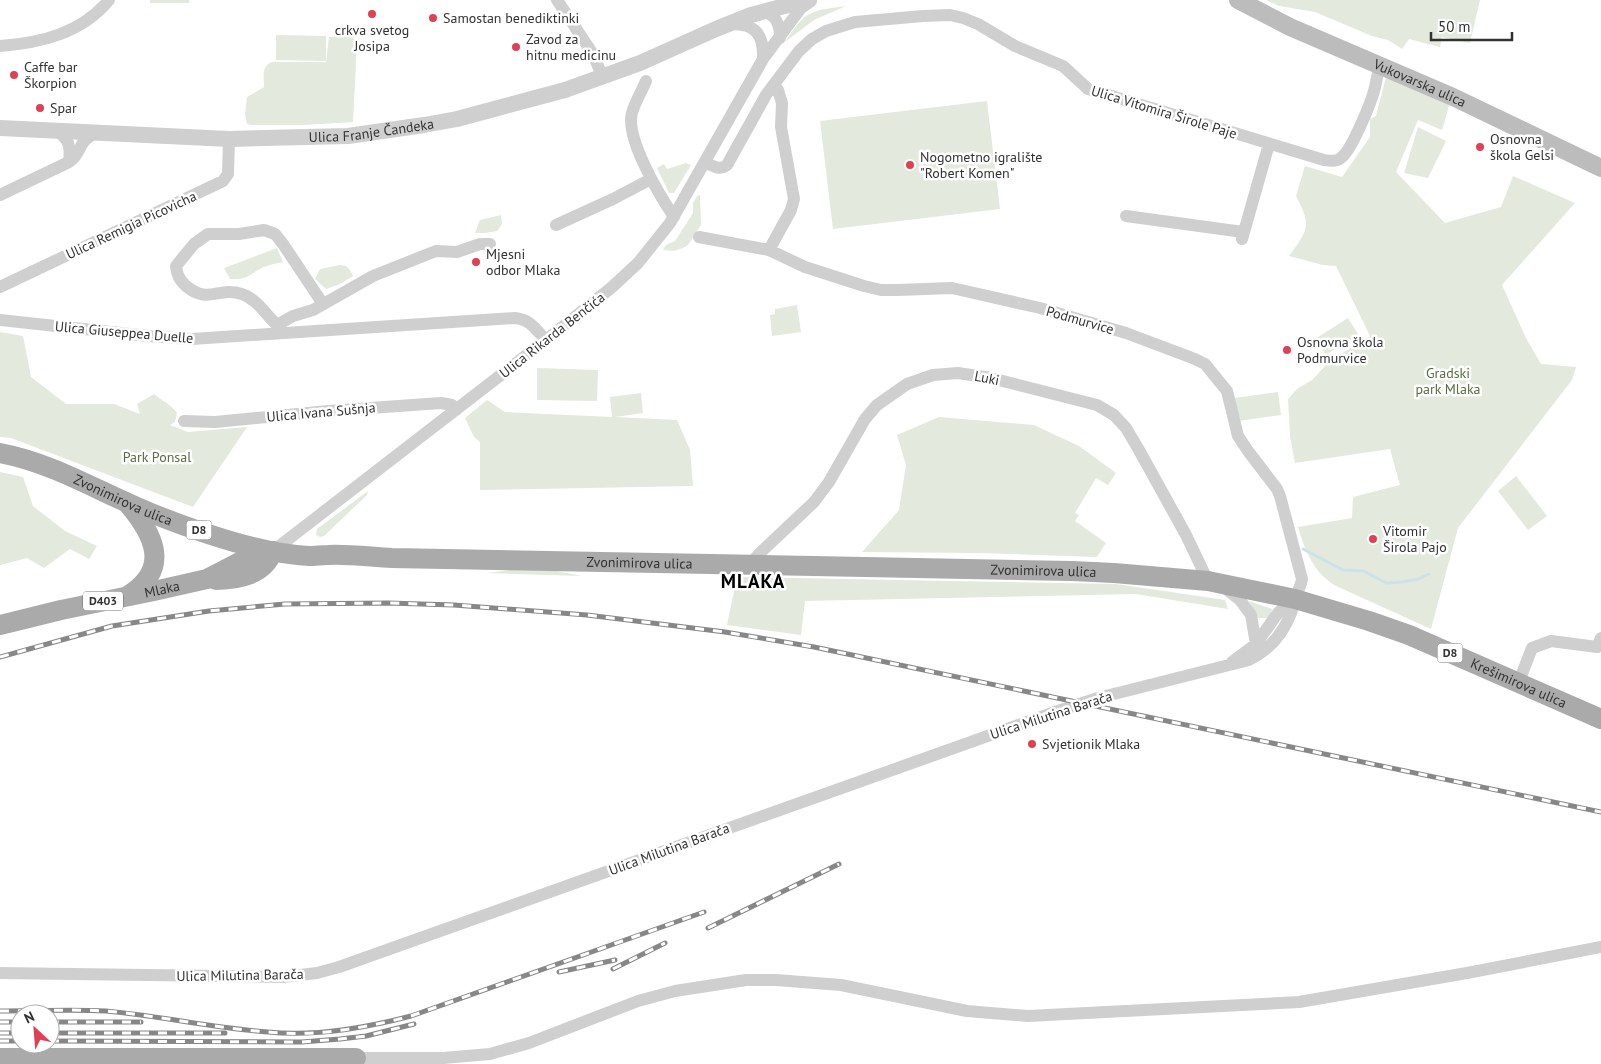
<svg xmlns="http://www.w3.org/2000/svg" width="1601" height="1064" font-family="'PT Sans',sans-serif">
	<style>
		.green { fill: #e3e9dc }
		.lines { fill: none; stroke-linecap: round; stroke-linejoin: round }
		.stream { stroke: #cde1ea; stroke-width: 3 }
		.minor { stroke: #cfcfcf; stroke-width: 12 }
		.tertiary { stroke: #cfcfcf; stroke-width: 16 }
		.secondary { stroke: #bcbcbc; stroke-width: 18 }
		.primary { stroke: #aaa; stroke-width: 20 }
		.rail-casing { stroke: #878787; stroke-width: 5 }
		.rail { stroke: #fff; stroke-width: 3; stroke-dasharray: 9; stroke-linecap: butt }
		.poi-dot { fill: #de4054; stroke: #fff; stroke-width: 2 }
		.labels { text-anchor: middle; stroke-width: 5; stroke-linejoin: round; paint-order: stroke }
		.shield { fill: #fff; stroke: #707070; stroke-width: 1 }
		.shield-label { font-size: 12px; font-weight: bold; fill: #323232 }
		.poi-label { font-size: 14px; fill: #323232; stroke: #fff; text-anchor: start }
		.street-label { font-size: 14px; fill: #323232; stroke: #fff }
		.park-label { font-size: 14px; fill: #586d41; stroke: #fff }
		.district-label { font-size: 19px; font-weight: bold; letter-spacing: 1px; fill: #000; stroke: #fff }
	</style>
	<rect width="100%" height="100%" fill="#fff"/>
	<!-- green -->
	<path class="green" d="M150 0H189V3H150Z
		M1266 0H1480L1470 43 1442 37 1440 47 1409 39 1402 49 1388 40 1372 36 1315 12 1279 6Z
		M846 6 814 20 785 42C806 10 809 11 846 6Z
		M276 35 326 36V61L276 60Z
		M350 36 357 42 353 122 303 125H251L247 124 245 115 247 97 264 87C264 77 261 66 272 62H326L329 37Z
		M1387 73 1450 102 1442 130 1418 120 1396 172 1445 223 1501 207 1513 176 1575 203 1502 285 1526 338 1541 364 1576 367 1572 380 1458 528 1431 629 1336 586C1314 573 1305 551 1298 527L1352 518 1353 497 1400 485 1390 449 1295 463 1290 436 1288 399 1297 389 1312 380 1331 360 1370 336 1336 266 1323 265 1289 256C1308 230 1312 226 1296 196L1305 166 1342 177 1370 137V119L1376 116Z
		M987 101 1000 209 833 229 820 121Z
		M1418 127 1446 141 1428 178 1404 173Z
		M686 163 691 165 674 193H669L657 168 664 164 667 169Z
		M698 195 700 196 701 225 688 245 683 248 674 251 663 250 666 245 675 241 693 213V203Z
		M501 215 502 224 497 231 485 233H475L480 220Z
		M277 248 283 262C278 263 272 264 267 266 249 272 252 280 230 279L224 268Z
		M340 265 346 266 350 270 353 276 340 284 326 289 315 279 320 269Z
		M797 305 801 332 772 336 770 315 775 314V309Z
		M1348 318 1358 334 1326 355 1315 339Z
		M0 332 23 336 31 377 66 404H114L140 414 137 404 154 394C162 401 171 404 177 413L175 422 170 425 188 432 247 427 193 507 11 438 0 437Z
		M537 368 598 370 597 401 537 400Z
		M1278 392 1281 415 1238 421 1235 398Z
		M641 393 643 413 615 417 677 420 690 450 693 486 480 490V442L474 437 465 418 487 400 505 412 612 417 610 397Z
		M939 417 1034 425 1079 446 1116 473 1108 485 1096 478 1075 513 1079 515 1075 521 1106 543 1097 557 979 553 862 552 899 510 906 465 897 435Z
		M0 472 23 477 33 506 65 531 97 546 89 559 70 549 44 568 27 558 0 565Z
		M1516 476 1547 516 1528 530 1498 491Z
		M368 491 367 495 324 536 320 537 316 535 317 529Z
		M510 570 556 571 582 576 487 573Z
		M737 577 1116 584 1225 600 1228 609 1136 594 805 601 801 635 727 625Z
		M1249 601 1272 609 1270 618H1258Z"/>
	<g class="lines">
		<!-- stream -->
		<path class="stream" d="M1303 549 1343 570 1364 571 1386 583 1402 582 1418 579 1429 574"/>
		<!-- minor -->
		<path class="minor" d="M557 0 593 54 603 78
			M762 11C776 14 780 24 780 38
			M732 24C756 24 764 35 763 59
			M0 46C41 43 82 33 109 0
			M646 81C642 91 635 102 632 113 625 138 660 196 674 217
			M56 130C69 139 71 146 69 161
			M705 162C713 166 719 171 727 165L766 95 799 51 812 39 826 31 855 22 923 16 950 15 963 18 978 24 1015 46 1063 66 1088 89 1324 160C1331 161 1337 162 1342 157 1352 149 1372 101 1375 87 1377 79 1377 73 1381 65
			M0 195 69 162C83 153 76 141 97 133
			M1126 216 1243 232
			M556 225 613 199 651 179
			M1242 239 1269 144
			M769 250 791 210 794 199 781 127 782 103 778 90 773 86
			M0 287 223 181 228 174 229 139
			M0 320 148 336 192 339 515 318C530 319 536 330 546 340
			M277 325C266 315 257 299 242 294 218 286 209 305 186 286 179 279 177 275 176 266L194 244 208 234H239L264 230 275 234 283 244 323 304
			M278 333 277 325 293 316 313 310 373 276 436 251 457 252 480 244H490
			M184 421 215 422 328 411 441 403 452 405 456 410
			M273 551 546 340 611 288 638 263 670 223 763 59 801 8 811 1
			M750 564 760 553 814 502 829 482 865 419 877 405 907 384 933 375 958 373 991 378 1097 405 1114 415 1126 428 1139 450 1186 535 1208 581
			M1225 588 1240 600 1251 615 1256 644
			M1232 662 1256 644 1278 613 1295 599
			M1518 684 1532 648 1551 641 1597 647 1601 638
			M0 973 283 977 317 973 339 967 1058 711 1098 698 1249 660C1269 650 1283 634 1291 613 1293 608 1293 603 1295 598 1298 591 1301 586 1302 579L1280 496 1277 489 1248 451 1238 436 1227 391 1205 364 1195 359 1126 333 1040 308 952 288 898 290H881L864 286 805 267 769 250 699 237
			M356 1058H443L490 1054 529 1043 638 1001 675 991 746 980H776L841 985 967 1011 1028 1016 1299 1002 1467 973 1601 947"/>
		<!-- tertiary -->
		<path class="tertiary" id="s1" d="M0 128 229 139 348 136 424 125 457 119 565 90 640 63 716 29 751 15 807 0"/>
		<!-- secondary -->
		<path class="secondary" id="s2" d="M1238 0 1290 27 1453 97 1601 168"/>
		<!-- primary -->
		<g class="primary">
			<path id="s3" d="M0 453C54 463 101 493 151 513 196 531 261 554 309 556 315 556 322 555 328 555 349 554 371 557 392 558L1072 571 1114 573 1208 581 1295 599 1369 621 1409 635 1601 719"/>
			<path d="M129 505C155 536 170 569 129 595"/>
			<path d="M216 580C240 579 264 575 273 551"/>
			<path id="s4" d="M0 625 61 610 154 591 207 579 240 562 272 551"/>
			<path d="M0 1058H356"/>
		</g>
		<!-- rail casing -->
		<g class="rail-casing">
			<path id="rail" d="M0 657 112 626 209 611 285 604 388 603 454 605 587 615 725 632 814 647 1601 812
				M708 928 839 864
				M613 969 665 943
				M559 972 615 960
				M0 1011C35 1011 71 1009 106 1011 161 1016 214 1028 268 1032 316 1037 365 1028 411 1016L704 912
				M0 1022H20
				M50 1022H141
				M0 1033H20
				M50 1033H225
				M0 1041H20
				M50 1041 302 1042 340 1039 366 1036 414 1024"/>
		</g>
		<!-- rail -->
		<use href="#rail" class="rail"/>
	</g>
	<!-- markers -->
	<g class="poi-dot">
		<circle cx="372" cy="14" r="5"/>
		<circle cx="433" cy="18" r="5"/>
		<circle cx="516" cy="47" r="5"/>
		<circle cx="14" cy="75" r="5"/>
		<circle cx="40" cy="108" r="5"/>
		<circle cx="1480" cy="147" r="5"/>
		<circle cx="910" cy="165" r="5"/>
		<circle cx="476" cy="262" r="5"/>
		<circle cx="1287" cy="350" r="5"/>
		<circle cx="1373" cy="539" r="5"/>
		<circle cx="1032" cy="744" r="5"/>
	</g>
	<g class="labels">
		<!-- shield labels -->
		<g class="shield">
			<rect x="186.5" y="520.5" width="25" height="19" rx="4"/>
			<rect x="83" y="591.5" width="40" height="19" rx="4"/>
			<rect x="1437.5" y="643.5" width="25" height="19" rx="4"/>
		</g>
		<g class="shield-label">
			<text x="199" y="534">D8</text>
			<text x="103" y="605">D403</text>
			<text x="1450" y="657">D8</text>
		</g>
		<!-- poi labels -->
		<g class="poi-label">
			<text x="443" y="23">Samostan benediktinki</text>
			<text x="372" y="35" text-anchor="middle">crkva svetog<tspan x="372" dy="16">Josipa</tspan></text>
			<text x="526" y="44">Zavod za<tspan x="526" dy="16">hitnu medicinu</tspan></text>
			<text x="24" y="72">Caffe bar<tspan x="24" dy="16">Škorpion</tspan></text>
			<text x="50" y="113">Spar</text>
			<text x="1490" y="144">Osnovna<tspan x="1490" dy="16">škola Gelsi</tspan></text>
			<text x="920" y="162">Nogometno igralište<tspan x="920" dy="16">"Robert Komen"</tspan></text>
			<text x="486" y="259">Mjesni<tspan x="486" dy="16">odbor Mlaka</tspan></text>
			<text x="1297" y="347">Osnovna škola<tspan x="1297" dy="16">Podmurvice</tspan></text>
			<text x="1383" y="536">Vitomir<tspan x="1383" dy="16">Širola Pajo</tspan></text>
			<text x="1042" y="749">Svjetionik Mlaka</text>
		</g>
		<!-- street labels -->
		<g class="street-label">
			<text dy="5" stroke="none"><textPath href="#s2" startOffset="200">Vukovarska ulica</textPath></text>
			<text transform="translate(1164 112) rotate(17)" y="5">Ulica Vitomira Širole Paje</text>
			<text dy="5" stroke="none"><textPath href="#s1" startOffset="372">Ulica Franje Čandeka</textPath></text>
			<text transform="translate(131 225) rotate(-25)" y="5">Ulica Remigia Picovicha</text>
			<text transform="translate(1080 320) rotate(16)" y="5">Podmurvice</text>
			<text transform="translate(124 332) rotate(5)" y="5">Ulica Giuseppea Duelle</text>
			<text transform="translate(552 335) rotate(-38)" y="5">Ulica Rikarda Benčića</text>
			<text transform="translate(987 378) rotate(11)" y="5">Luki</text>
			<text transform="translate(321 412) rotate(-5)" y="5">Ulica Ivana Sušnja</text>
			<text dy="5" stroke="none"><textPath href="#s3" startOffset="132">Zvonimirova ulica</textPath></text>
			<text dy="5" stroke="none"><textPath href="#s3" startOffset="658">Zvonimirova ulica</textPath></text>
			<text dy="5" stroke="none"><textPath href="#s3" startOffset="1062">Zvonimirova ulica</textPath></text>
			<text dy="5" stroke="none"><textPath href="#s4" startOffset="166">Mlaka</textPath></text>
			<text dy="5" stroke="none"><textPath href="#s3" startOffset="1555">Krešimirova ulica</textPath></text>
			<text transform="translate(1051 715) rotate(-18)" y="5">Ulica Milutina Barača</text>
			<text transform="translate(669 849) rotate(-20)" y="5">Ulica Milutina Barača</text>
			<text transform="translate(240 975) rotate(-1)" y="5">Ulica Milutina Barača</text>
		</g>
		<!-- park labels -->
		<g class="park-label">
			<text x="1448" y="378">Gradski<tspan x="1448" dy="16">park Mlaka</tspan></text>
			<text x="157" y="462">Park Ponsal</text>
		</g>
		<!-- district labels -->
		<g class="district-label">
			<text x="753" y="588">MLAKA</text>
		</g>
	</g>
	<!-- north arrow -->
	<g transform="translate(35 1029) rotate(334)"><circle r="24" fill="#ffffff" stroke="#adadad"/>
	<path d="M0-4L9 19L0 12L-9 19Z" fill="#de4054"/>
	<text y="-8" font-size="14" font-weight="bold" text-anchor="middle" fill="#323232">N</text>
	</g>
	<!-- scale -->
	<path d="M1431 32v8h81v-8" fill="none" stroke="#323232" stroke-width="2.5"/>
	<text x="1438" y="32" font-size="15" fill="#323232" stroke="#ffffff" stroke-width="4" paint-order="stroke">50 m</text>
</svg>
